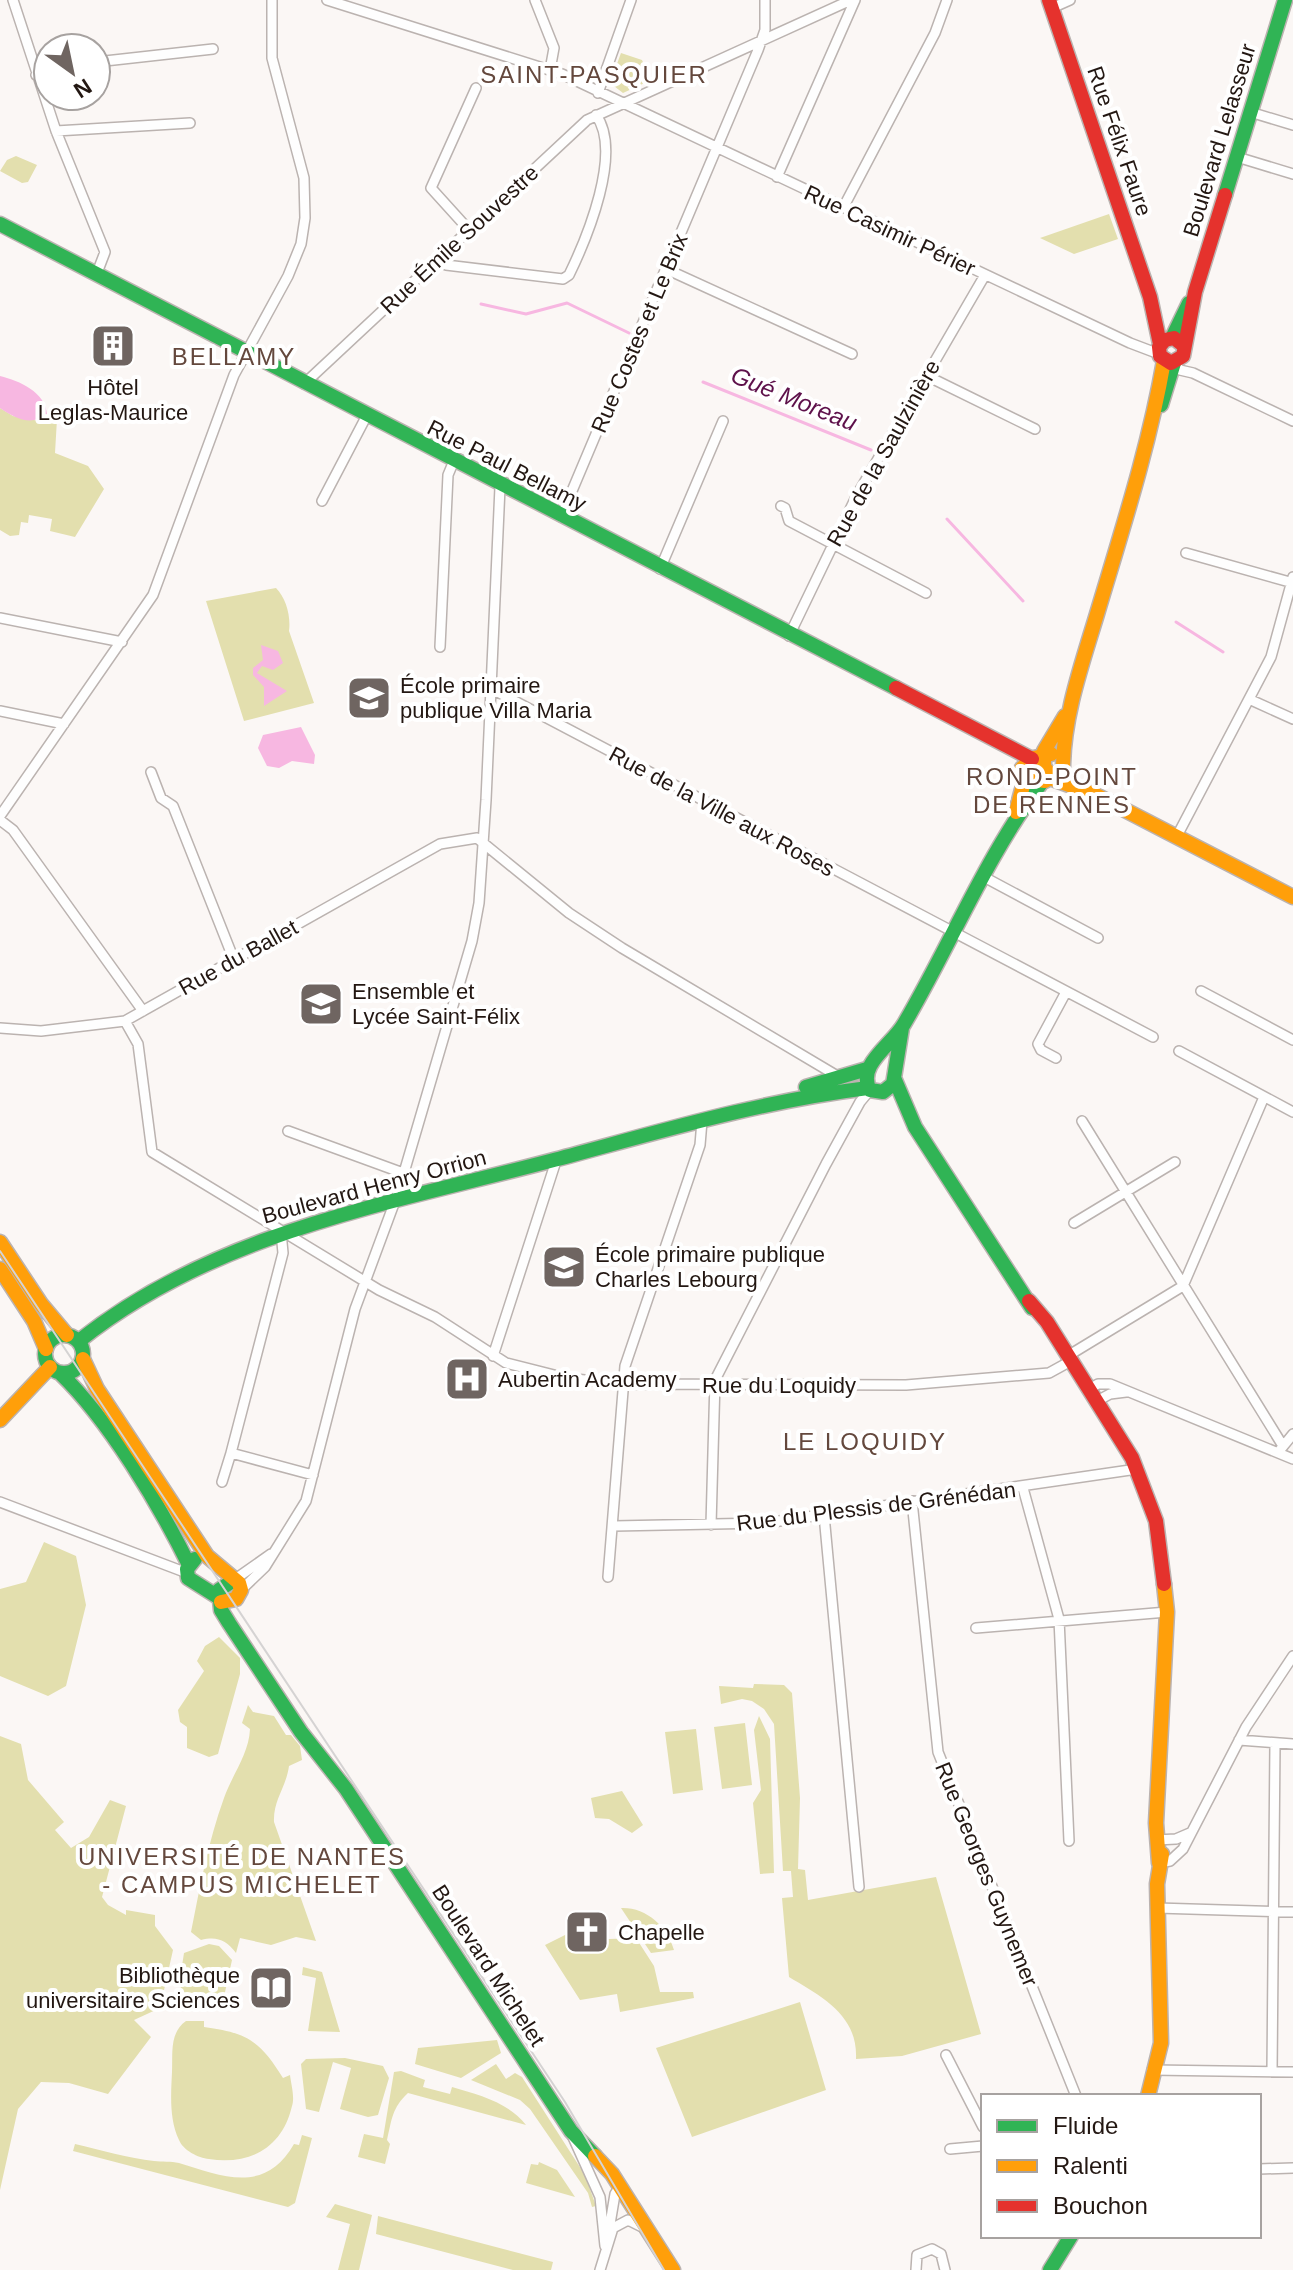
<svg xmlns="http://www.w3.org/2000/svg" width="1293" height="2270" font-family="Helvetica,sans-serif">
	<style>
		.green { fill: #e3dfae }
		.water { fill: #f7b7e1 }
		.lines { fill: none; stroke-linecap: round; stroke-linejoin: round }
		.stream { stroke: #f7b7e1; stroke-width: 3 }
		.street-casing { stroke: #bbb3b0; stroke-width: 12 }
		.fast-casing { stroke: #bbb3b0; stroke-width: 17 }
		.slow-casing { stroke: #bbb3b0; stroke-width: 17 }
		.jam-casing { stroke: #bbb3b0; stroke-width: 17 }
		.street { stroke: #fefefe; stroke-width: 9 }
		.fast { stroke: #30b455; stroke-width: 14 }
		.slow { stroke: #ff9f0a; stroke-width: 14 }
		.jam { stroke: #e5322d; stroke-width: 14 }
		.tram { stroke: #d5d3d3; stroke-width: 2 }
		.labels { text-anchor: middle; stroke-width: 8; stroke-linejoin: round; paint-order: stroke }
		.street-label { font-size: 22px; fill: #231712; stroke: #fff }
		.poi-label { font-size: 22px; fill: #231712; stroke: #fff; text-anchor: start }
		.neighbourhood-label { font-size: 24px; letter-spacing: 2px; fill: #64483d; stroke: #fff }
		.water-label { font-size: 24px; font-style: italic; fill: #5e114b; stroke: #fff }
	</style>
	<rect width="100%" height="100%" fill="#fbf7f5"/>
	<!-- green -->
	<path class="green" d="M621 53 642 60 651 80 623 93 610 83Z
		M16 156 37 165 28 182 22 183 0 171 7 160Z
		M1109 214 1118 239 1074 254 1040 238Z
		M0 408 13 416 39 421 47 414 57 419 55 453 88 466 104 489 75 537 50 531 52 519 29 515 28 523 21 522 19 535 10 536 0 530Z
		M276 588C286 598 291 616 289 631L314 703 244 721 206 601Z
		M44 1542 76 1556 86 1605 66 1686 48 1696 0 1676V1589L26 1582Z
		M219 1637 240 1658V1674L218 1754 209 1757 187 1748V1727L180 1722 178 1710 204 1671 197 1661 205 1646Z
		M754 1684 784 1685 792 1693 800 1798 798 1869 805 1870 808 1900 936 1877 981 2034 902 2056 856 2059C858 2015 822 1997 789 1977L782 1898 793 1897 791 1871H783L774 1724 764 1709 752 1701 742 1699 721 1704 719 1686 753 1688Z
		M248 1705 253 1712 274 1716 286 1735H291L300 1746 302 1760 289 1766C286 1788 273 1800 274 1822L316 1941 296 1937 271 1945 240 1938 236 1953C226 1940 217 1936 201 1940L191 1932C200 1887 208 1842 224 1798 232 1775 249 1754 250 1729L242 1723Z
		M759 1716 770 1739 774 1873 760 1874 753 1803 761 1790 754 1730Z
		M745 1723 752 1785 722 1789 714 1727Z
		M696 1729 703 1790 673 1794 665 1732Z
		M0 1736 21 1744 28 1780 64 1822 55 1830 71 1848 89 1837 110 1800 126 1806 102 1897 108 1905 126 1915V1910L155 1915V1926L173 1950 160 2008 134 2020 151 2037 108 2094 69 2083 41 2082 18 2109 0 2190Z
		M622 1791 643 1825 632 1833 609 1819 595 1818 591 1798Z
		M621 1908C646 1907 667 1926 674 1950L651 1953Z
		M575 1930 583 1940 636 1938 654 1966 660 1992H693L694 1998 620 2012 617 1994 580 2000 545 1945Z
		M209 1944 219 1946 232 1960 222 2006 194 2005 179 1985 184 1953Z
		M303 1967 322 1972 340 2032 308 2031 316 1978 302 1975Z
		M800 2002 826 2090 692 2137 656 2048Z
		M186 2021H204V2027C248 2033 260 2041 283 2078L290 2075C291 2084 295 2097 292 2106 282 2149 249 2165 209 2159 198 2158 183 2150 179 2140 169 2119 171 2094 172 2072 173 2054 169 2033 186 2021Z
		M497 2040 501 2053 461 2078 415 2064 418 2048Z
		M345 2058 383 2066 389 2078 378 2115 368 2117 340 2109 351 2068 333 2062 319 2112 306 2109 301 2064 306 2059Z
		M496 2064 506 2079 515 2073 522 2077 585 2175 596 2206 592 2207 588 2193 530 2109 520 2100 471 2080Z
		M401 2071 425 2080 423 2087 450 2094 452 2087C479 2095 508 2102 526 2125L408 2093C392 2108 392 2119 387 2140L390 2144 385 2164 358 2157 364 2134 383 2138 394 2072Z
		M302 2135 312 2138 295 2203 288 2207 73 2151 75 2144C100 2150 129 2158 154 2161 162 2162 171 2161 179 2163 222 2176 265 2195 294 2144L299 2145Z
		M539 2162 557 2170 575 2197 526 2183 531 2164 538 2165Z
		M335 2204 372 2215 359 2270H338L350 2224 326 2217Z
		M378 2216 553 2262 551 2270H513L376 2234Z"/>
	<!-- water -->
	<path class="water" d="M0 376C20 381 45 392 47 414 31 427 15 418 0 408Z
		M261 645 278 651 283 663 273 670 262 666 257 673 287 691 264 706V687L253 675V668L263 660Z
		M301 727 315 755 314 764 292 761 279 768 267 766 258 748 263 735Z"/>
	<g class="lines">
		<!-- stream -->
		<path class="stream" d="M481 304 526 314 567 303 629 333
			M703 382 871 450
			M947 519 1023 601
			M1176 622 1223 652"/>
		<!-- street casing -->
		<g class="street-casing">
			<path id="street" d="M13 0 56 131 105 252 97 273
				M327 0 562 74 1130 343 1159 354
				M535 0 554 48 550 70
				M1052 8 1070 0
				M96 62 213 49
				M36 75 48 72
				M598 93 631 0
				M1250 112 1293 125
				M56 131 190 123
				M1237 157 1293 174
				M777 177 855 0
				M843 208 935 33 947 0
				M469 230 431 188 476 88
				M438 259 446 265 563 279 569 275C587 238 623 152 596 115
				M666 269 852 354
				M1175 363 1180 370 1193 373 1293 421
				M927 376 1035 429
				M304 384 587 120 851 0
				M322 501 366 417
				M781 506 785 508 789 521 926 593
				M561 517 758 50 765 30V0
				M1186 553 1293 583
				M660 569 723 421
				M0 618 122 642
				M789 636 857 495 985 275
				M440 647 448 475 453 463
				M490 688 1153 1037
				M1251 700 1293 719
				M0 711 64 724
				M151 772 161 798 173 806 234 960
				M0 816 153 595 234 375 288 276 301 244 305 218 304 178 272 58V0
				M0 820 13 830 143 1011
				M1177 836 1271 657 1293 577
				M984 877 1098 938
				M1201 991 1293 1040
				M125 1021 138 1044 152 1152 379 1290 435 1317 506 1363 566 1378 622 1384 906 1385 1049 1373 1069 1362
				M0 1028 41 1031 125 1021 440 844 477 838 569 913 622 948 839 1077
				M1179 1051 1293 1112
				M1056 1058 1041 1050 1038 1044 1066 992
				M1082 1121 1283 1446
				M288 1131 403 1173
				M1074 1223 1175 1162
				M281 1232 283 1253 231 1453 313 1475
				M493 1356 557 1158
				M1066 1357 1183 1286 1264 1097
				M1087 1390 1098 1384H1110L1293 1459
				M1095 1402 1110 1394 1126 1392
				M1280 1450 1293 1434
				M222 1482 231 1453
				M1023 1488 1059 1619 1069 1841
				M912 1501 938 1752 1076 2096
				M0 1502 187 1573
				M824 1515 859 1887
				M711 1525 715 1380 826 1164 860 1102 870 1090
				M614 1526 766 1523 1137 1469
				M608 1577 625 1366 700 1145 702 1121
				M234 1580 271 1554
				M241 1590 265 1567 306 1501 355 1309 398 1193 472 941 479 903 486 800 500 487
				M976 1628 1167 1612
				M1239 1740 1293 1744
				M1156 1840 1176 1839 1190 1833
				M1159 1863 1170 1861 1183 1849 1246 1727 1293 1656
				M1157 1908 1293 1912
				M946 2055 983 2127
				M1152 2070 1293 2072
				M1272 2072 1275 1743
				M572 2135 600 2197 605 2246
				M950 2149 983 2146
				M1259 2169 1293 2168
				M609 2230 615 2194 620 2186
				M600 2270 613 2228 628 2220 642 2227
				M916 2270 917 2255 932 2249 941 2254 945 2270"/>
		</g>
		<!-- fast casing -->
		<g class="fast-casing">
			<path id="fast" d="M1225 195 1285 0
				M0 224 896 688
				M1172 338 1189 303
				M1161 405 1174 363
				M902 1028 893 1084 883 1092 870 1090C856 1065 892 1045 904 1024 951 944 986 856 1042 782
				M895 1080 915 1127 1032 1308
				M806 1087 867 1069
				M45 1354a19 19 0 1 1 38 0a19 19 0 1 1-38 0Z
				M79 1341C214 1233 387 1204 550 1161 655 1133 760 1101 868 1088
				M60 1373C109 1420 159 1504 189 1565
				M195 1559 187 1569 188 1578 218 1597
				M234 1580 219 1590 221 1610 229 1623 301 1732 346 1789 571 2131 595 2156
				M1050 2270 1071 2236"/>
		</g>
		<!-- slow casing -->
		<g class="slow-casing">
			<path id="slow" d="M1065 716 1044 751V767L1055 780 1094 794 1293 897
				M1024 778 1045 781 1063 769C1063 717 1082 664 1097 614 1122 530 1149 447 1164 361
				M1016 812 1024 782 1022 768 1034 758 1051 754
				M0 1242 41 1304 67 1335
				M0 1269 34 1321 46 1349
				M83 1359 97 1389 207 1556 239 1583 241 1590 236 1599 221 1602
				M0 1420 50 1367
				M1159 1863 1156 1823 1167 1612 1164 1584
				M1148 2096 1161 2043 1157 1884 1162 1854
				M595 2156 612 2174 673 2270"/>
		</g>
		<!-- jam casing -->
		<g class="jam-casing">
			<path id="jam" d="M1049 0 1150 297 1160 344
				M1183 345 1174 338 1165 340 1159 347 1160 356 1171 363 1183 356 1195 292 1225 195
				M896 688 1032 759
				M1029 1301 1047 1322 1132 1458 1156 1521 1164 1584"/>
		</g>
		<!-- street -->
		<use href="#street" class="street"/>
		<!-- fast -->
		<use href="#fast" class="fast"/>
		<!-- slow -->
		<use href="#slow" class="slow"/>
		<!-- jam -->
		<use href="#jam" class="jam"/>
		<!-- tram -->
		<path class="tram" d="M0 1251 565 2102 664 2270"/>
	</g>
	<!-- icons -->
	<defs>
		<g id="building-square" transform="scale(2.3)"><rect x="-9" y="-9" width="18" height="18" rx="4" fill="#6f6561" stroke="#fff"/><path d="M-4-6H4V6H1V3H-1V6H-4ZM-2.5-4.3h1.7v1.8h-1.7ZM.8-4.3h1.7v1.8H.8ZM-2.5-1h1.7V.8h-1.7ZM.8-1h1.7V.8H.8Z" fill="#fff"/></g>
		<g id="school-square" transform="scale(2.3)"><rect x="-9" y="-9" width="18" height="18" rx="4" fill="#6f6561" stroke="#fff"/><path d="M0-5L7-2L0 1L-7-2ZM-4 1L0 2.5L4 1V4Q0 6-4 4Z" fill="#fff"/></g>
		<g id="hospital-square" transform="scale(2.3)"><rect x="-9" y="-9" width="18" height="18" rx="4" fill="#6f6561" stroke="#fff"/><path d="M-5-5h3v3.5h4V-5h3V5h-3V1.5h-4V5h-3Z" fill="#fff"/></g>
		<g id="church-square" transform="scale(2.3)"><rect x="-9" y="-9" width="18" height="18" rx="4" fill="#6f6561" stroke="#fff"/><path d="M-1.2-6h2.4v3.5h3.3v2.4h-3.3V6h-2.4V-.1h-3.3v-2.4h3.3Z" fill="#fff"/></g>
		<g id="library-square" transform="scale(2.3)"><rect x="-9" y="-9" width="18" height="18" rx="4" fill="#6f6561" stroke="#fff"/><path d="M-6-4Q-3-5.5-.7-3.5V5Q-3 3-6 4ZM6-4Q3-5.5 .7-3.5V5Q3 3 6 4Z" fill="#fff"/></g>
	</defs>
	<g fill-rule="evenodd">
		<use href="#building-square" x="113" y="346"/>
		<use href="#school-square" x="369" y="698"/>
		<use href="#school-square" x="321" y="1004"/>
		<use href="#school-square" x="564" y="1267"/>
		<use href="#hospital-square" x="467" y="1379"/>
		<use href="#church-square" x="587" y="1932"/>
		<use href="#library-square" x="271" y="1988"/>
	</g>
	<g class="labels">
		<!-- street labels -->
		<g class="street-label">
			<text transform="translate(1219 140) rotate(-73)" y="8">Boulevard Lelasseur</text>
			<text transform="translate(1120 141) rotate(71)" y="8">Rue Félix Faure</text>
			<text transform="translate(890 230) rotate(25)" y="8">Rue Casimir Périer</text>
			<text transform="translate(459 239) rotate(-43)" y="8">Rue Émile Souvestre</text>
			<text transform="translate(639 333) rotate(-67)" y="8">Rue Costes et Le Brix</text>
			<text transform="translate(883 453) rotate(-61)" y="8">Rue de la Saulzinière</text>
			<text transform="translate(507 465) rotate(27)" y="8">Rue Paul Bellamy</text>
			<text transform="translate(722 811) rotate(28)" y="8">Rue de la Ville aux Roses</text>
			<text transform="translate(238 957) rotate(-29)" y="8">Rue du Ballet</text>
			<text transform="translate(374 1186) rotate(-15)" y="8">Boulevard Henry Orrion</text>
			<text x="779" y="1393">Rue du Loquidy</text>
			<text transform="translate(876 1506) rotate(-7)" y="8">Rue du Plessis de Grénédan</text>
			<text transform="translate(987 1874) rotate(68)" y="8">Rue Georges Guynemer</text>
			<text transform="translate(489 1965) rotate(57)" y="8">Boulevard Michelet</text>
		</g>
		<!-- poi labels -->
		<g class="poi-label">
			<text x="113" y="395" text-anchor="middle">Hôtel<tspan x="113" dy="25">Leglas-Maurice</tspan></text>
			<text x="400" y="693">École primaire<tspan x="400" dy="25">publique Villa Maria</tspan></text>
			<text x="352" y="999">Ensemble et<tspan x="352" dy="25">Lycée Saint-Félix</tspan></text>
			<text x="595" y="1262">École primaire publique<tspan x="595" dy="25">Charles Lebourg</tspan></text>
			<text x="498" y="1387">Aubertin Academy</text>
			<text x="618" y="1940">Chapelle</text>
			<text x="240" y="1983" text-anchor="end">Bibliothèque<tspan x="240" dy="25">universitaire Sciences</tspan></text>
		</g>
		<!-- neighbourhood labels -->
		<g class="neighbourhood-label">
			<text x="594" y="83">SAINT-PASQUIER</text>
			<text x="234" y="365">BELLAMY</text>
			<text x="1052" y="785">ROND-POINT<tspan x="1052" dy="28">DE RENNES</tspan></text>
			<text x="865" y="1450">LE LOQUIDY</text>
			<text x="242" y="1865">UNIVERSITÉ DE NANTES<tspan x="242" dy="28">- CAMPUS MICHELET</tspan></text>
		</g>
		<!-- water labels -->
		<g class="water-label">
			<text transform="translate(794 399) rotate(22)" y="8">Gué Moreau</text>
		</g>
	</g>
	<!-- legend -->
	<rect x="981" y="2094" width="280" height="144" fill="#ffffff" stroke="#a7a2a0" stroke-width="2"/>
	<rect x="997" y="2120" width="40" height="12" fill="#30b455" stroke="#a7a2a0" stroke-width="2"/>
	<text x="1053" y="2134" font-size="24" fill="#231712">Fluide</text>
	<rect x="997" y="2160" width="40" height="12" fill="#ff9f0a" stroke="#a7a2a0" stroke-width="2"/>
	<text x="1053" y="2174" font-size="24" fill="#231712">Ralenti</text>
	<rect x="997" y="2200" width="40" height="12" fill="#e5322d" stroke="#a7a2a0" stroke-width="2"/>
	<text x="1053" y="2214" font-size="24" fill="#231712">Bouchon</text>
	<!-- north arrow -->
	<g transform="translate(72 72) rotate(147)"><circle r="38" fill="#ffffff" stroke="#a7a2a0" stroke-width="2"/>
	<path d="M0-6L14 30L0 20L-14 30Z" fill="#6f6561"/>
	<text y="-12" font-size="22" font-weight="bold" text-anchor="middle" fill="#231712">N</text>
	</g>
</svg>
